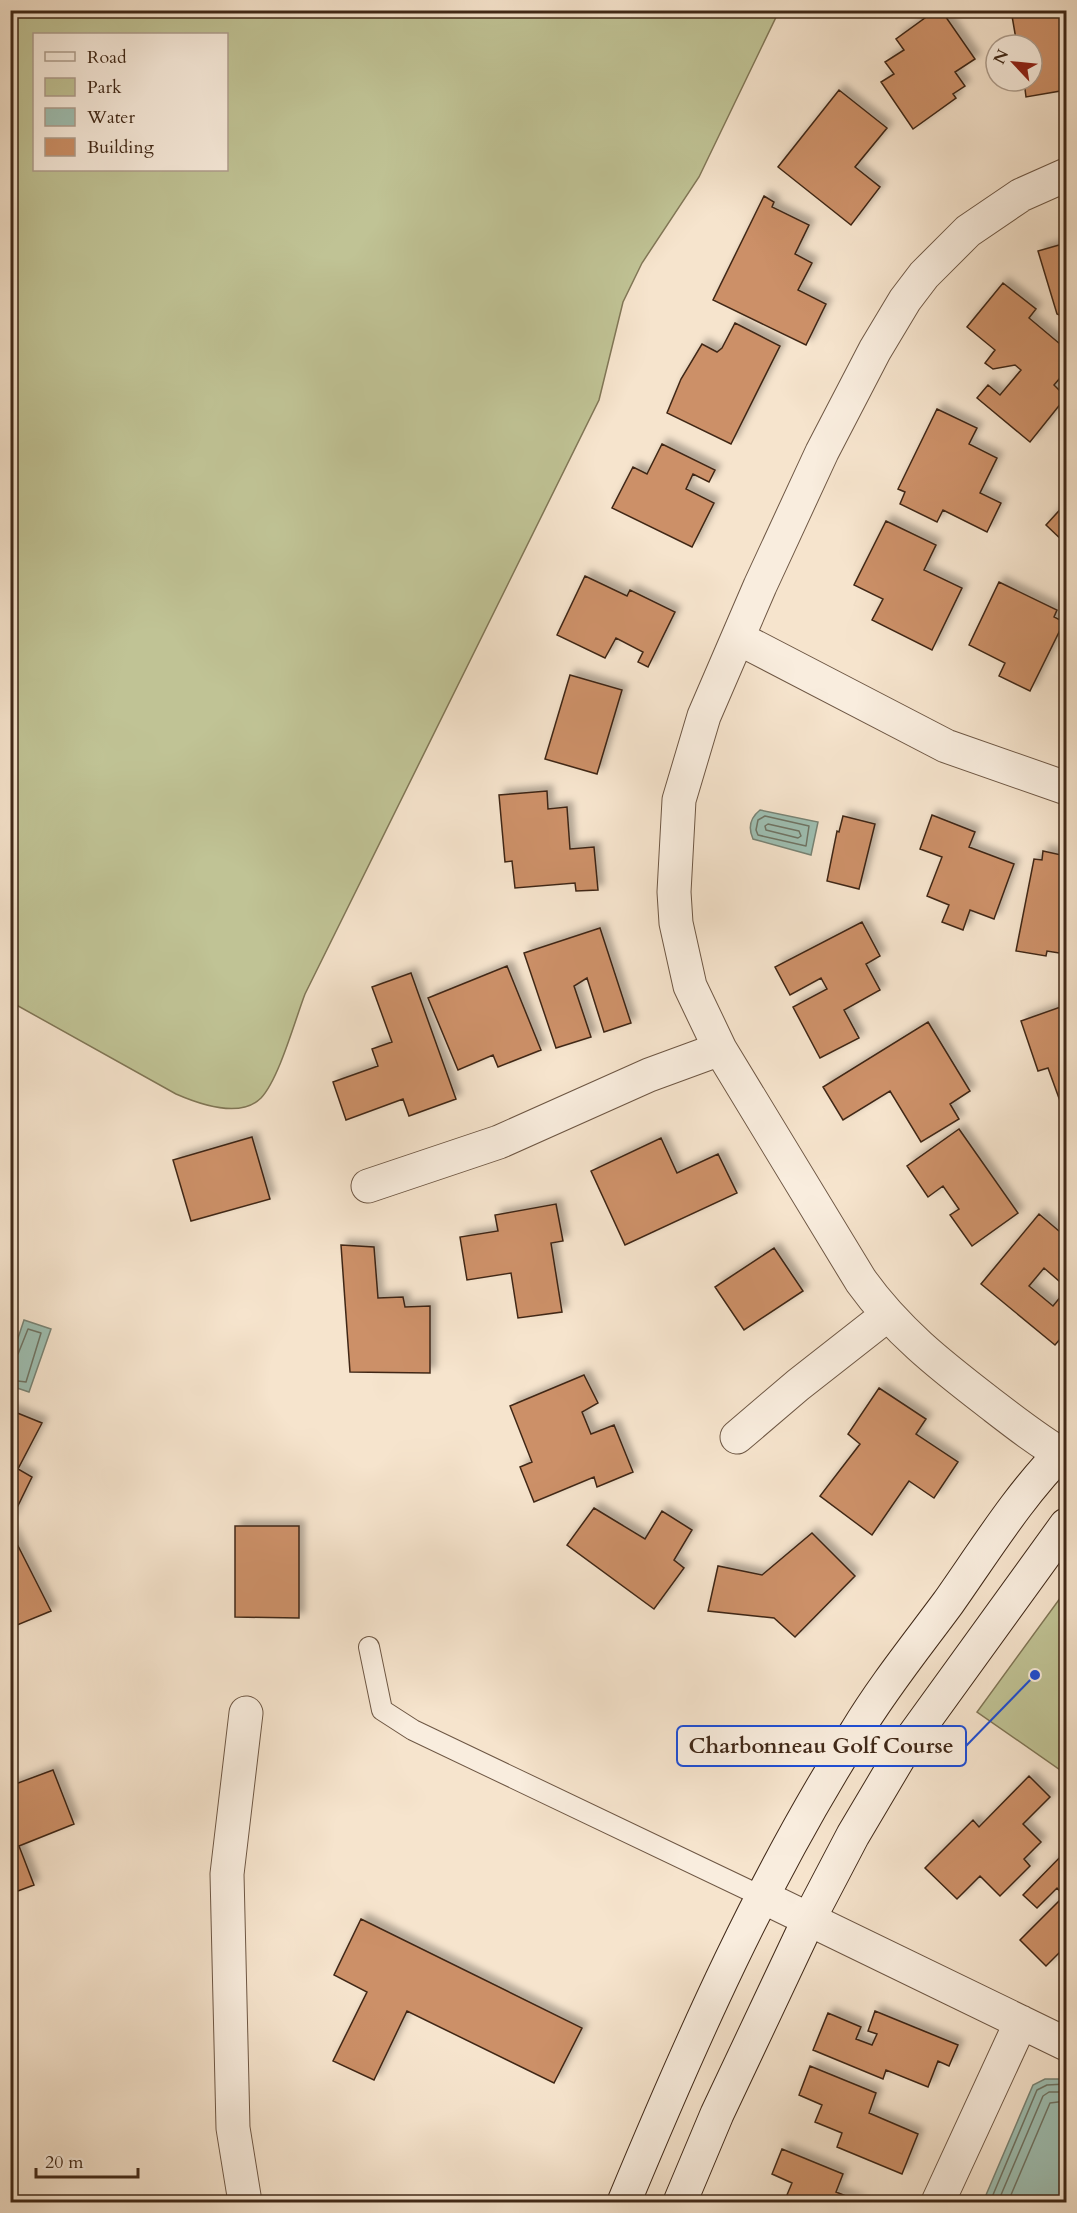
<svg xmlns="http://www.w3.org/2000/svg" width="1077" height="2213" font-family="Cardo,serif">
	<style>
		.green { fill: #c0c395; stroke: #807656; stroke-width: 1.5; fill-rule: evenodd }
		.water { fill: #9ebfb2; stroke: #788374; stroke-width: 1.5 }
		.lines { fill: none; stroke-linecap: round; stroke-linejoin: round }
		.shore { stroke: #6f7464; stroke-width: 1.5 }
		.building { fill: #cc9067; stroke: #402817; stroke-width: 1.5; filter: url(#shadow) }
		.lane-casing { stroke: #6e5744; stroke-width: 22 }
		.street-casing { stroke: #6e5744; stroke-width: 35 }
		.secondary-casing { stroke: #402817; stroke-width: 35 }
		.lane { stroke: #f9edde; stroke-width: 20 }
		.street { stroke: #f9edde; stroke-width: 33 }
		.secondary { stroke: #f9edde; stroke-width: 33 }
		.leader { fill: none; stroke: #1d4ed8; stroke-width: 2 }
		.callout-dot { fill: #1d4ed8; stroke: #f9edde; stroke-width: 2 }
		.callout { fill: #f9edde; stroke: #1d4ed8; stroke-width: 2 }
		.callout-label { font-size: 22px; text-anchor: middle; font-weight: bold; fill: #402817 }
	</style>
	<defs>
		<filter id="shadow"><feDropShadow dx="5.5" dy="-5.5" stdDeviation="3" flood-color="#0004"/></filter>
	</defs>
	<rect width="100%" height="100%" fill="#f6e4cd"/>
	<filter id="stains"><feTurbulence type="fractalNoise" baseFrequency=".00333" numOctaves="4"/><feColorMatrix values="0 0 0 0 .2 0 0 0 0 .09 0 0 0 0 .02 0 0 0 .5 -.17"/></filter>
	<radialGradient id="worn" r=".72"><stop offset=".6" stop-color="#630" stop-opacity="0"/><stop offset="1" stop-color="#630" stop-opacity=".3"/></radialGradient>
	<!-- green -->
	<path class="green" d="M11 10 779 11 699 177 642 263 623 302 599 400 305 994C295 1020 279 1079 261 1098 240 1119 199 1104 176 1094L11 1002ZM34 34H226V170H34Z
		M1066 1590V1774L977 1712Z"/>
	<!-- water -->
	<path class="water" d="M760 810 818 822 811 855 753 839C748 828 750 818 760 810Z
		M24 1320 51 1329 29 1392 11 1386V1359Z
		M1045 2079H1066L1065 2202H983L1033 2085Z"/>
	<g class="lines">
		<!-- shore -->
		<path class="shore" d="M765 816 809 826 806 846 758 835 756 830 758 820Z
			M768 824 799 831 801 836 798 838 766 830 765 826Z
			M10 1357 18 1354 28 1329 41 1333 26 1382 10 1380
			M990 2202 1037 2090 1047 2085 1066 2084
			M998 2202 1043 2096 1049 2092H1066
			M1008 2202 1050 2103 1066 2101"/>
	</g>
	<!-- building -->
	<path class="building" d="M936 10H941L975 59 955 72 965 86 953 94 956 98 913 129 881 82 894 74 885 62 904 50 896 39Z
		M1042 10H1066V90L1026 97 1024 81H1032V45H1017L1012 16Z
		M839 90 887 128 855 167 880 187 851 225 778 167Z
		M764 196 774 202 772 207 809 225 795 254 812 263 798 290 826 304 806 345 713 300Z
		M1066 243V318L1057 314 1038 251Z
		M1003 283 1036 309 1029 318 1066 349V371L1054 385 1066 397 1030 442 977 398 988 385 1000 395 1021 370 1015 365 993 369 985 363 995 350 967 327Z
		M735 323 780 346 731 444 667 413 681 379 702 344 717 352 722 348Z
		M937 409 977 428 969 444 997 458 980 493 1001 503 987 532 943 510 937 522 900 504 905 492 898 489Z
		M662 444 715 470 709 482 693 474 686 489 714 503 692 547 612 508 633 467 647 474Z
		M1066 503V544L1046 525Z
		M886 521 936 545 924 570 962 588 932 650 872 620 883 599 854 585Z
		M585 576 627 596 630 590 675 612 648 667 638 662 643 652 616 638 605 658 557 635Z
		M999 582 1057 610 1054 617 1064 622 1030 691 999 676 1005 663 969 645Z
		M570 675 622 690 597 774 545 759Z
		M547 791 548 809 567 807 570 849 594 847 598 890 576 891 575 883 515 888 512 861 505 862 499 795Z
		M932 815 975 832 969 847 1014 864 994 919 970 910 963 930 942 922 949 905 927 896 942 857 920 849Z
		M843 816 875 824 859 889 827 881 837 831 839 832Z
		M1043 851 1066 856V954L1047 951 1046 956 1016 951 1034 859 1042 860Z
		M862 922 880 956 866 964 880 990 844 1010 859 1038 820 1058 793 1007 827 989 821 978 790 995 775 967Z
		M600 928 631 1023 604 1032 587 978 574 986 591 1037 556 1048 524 953Z
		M507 966 541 1050 498 1067 493 1055 458 1070 428 998Z
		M411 973 456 1099 409 1116 403 1099 346 1120 333 1082 378 1066 372 1049 392 1042 372 987Z
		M1066 1005V1111L1064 1112 1048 1068 1038 1071 1021 1021Z
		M928 1022 970 1091 950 1104 959 1119 921 1142 890 1091 843 1120 823 1087Z
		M959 1129 1018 1213 972 1246 950 1215 959 1209 943 1186 928 1197 907 1166Z
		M252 1137 270 1199 191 1221 173 1160Z
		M661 1138 677 1173 718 1154 737 1193 625 1245 591 1171Z
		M556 1204 563 1241 551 1243 562 1312 518 1318 511 1273 467 1280 460 1237 498 1231 495 1215Z
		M1039 1214 1066 1237V1287L1044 1268 1029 1286 1053 1306 1066 1290V1332L1055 1345 981 1284Z
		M341 1245 374 1247 378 1298 403 1297 405 1307 430 1306V1373L350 1372Z
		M774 1248 803 1291 744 1330 715 1287Z
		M584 1375 598 1403 582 1412 591 1434 614 1425 633 1472 597 1487 594 1477 534 1502 520 1467 532 1462 510 1406Z
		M879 1388 926 1419 916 1434 958 1462 934 1498 909 1481 872 1535 820 1496 860 1444 848 1434Z
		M10 1410 42 1423 18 1469 32 1477 10 1522Z
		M594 1508 645 1539 662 1511 692 1530 674 1560 684 1568 654 1609 567 1545Z
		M235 1526H299V1618L235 1617Z
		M10 1530 51 1611 10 1628Z
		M812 1533 855 1576 795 1637 774 1618 708 1611 718 1566 762 1575Z
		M53 1770 74 1824 19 1846 34 1885 10 1894V1786Z
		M1029 1776 1050 1797 1023 1824 1041 1842 1024 1859 1030 1866 1000 1896 980 1876 957 1899 925 1868 973 1820 979 1827Z
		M1066 1851V1946L1046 1966 1020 1940 1064 1896 1057 1888 1037 1908 1023 1895Z
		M361 1919 582 2028 554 2083 407 2011 374 2080 333 2061 367 1992 334 1975Z
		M875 2011 958 2045 949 2066 938 2061 928 2087 886 2070 883 2079 813 2050 828 2013 861 2027 856 2039 872 2045 877 2034 868 2031Z
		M810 2066 876 2093 869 2113 918 2134 902 2174 837 2147 842 2133 815 2122 822 2105 799 2095Z
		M782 2149 843 2174 836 2192 861 2202H784L792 2183 772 2174Z"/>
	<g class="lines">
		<!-- lane casing -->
		<g class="lane-casing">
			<path id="lane" d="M369 1647 382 1710 413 1730 763 1897"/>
		</g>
		<!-- street casing -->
		<g class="street-casing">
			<path id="street" d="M1066 175 1021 195 968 231 924 275 905 300 875 350 822 452 760 586 704 716 679 800 674 892 676 923 690 986 720 1049 861 1281C897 1331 939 1364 987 1401 1013 1421 1038 1441 1066 1457
				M738 638 946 746 1066 788
				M368 1186 499 1142 649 1075 720 1049
				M737 1437 798 1385 886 1316
				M763 1897 1066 2044
				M245 2202 233 2128 227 1874 246 1713
				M938 2202 1021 2022"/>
		</g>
		<!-- secondary casing -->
		<g class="secondary-casing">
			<path id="secondary" d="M624 2202C691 2041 762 1880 856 1732 883 1687 917 1645 948 1603 984 1552 1021 1492 1066 1448
				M680 2202 717 2114 809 1919 853 1835 904 1749 1066 1525"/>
		</g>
		<!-- lane -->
		<use href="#lane" class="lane"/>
		<!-- street -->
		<use href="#street" class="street"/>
		<!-- secondary -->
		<use href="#secondary" class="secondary"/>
	</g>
	<!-- callouts -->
	<path class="leader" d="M1035 1675L966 1746"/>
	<circle class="callout-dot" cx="1035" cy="1675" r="6"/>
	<rect class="callout" x="677" y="1726" width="289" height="40" rx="6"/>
	<g class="callout-label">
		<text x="821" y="1753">Charbonneau Golf Course</text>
	</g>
	<!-- margin -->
	<rect width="1077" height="2213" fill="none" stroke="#f6e4cd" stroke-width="36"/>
	<rect x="12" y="12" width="1053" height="2189" fill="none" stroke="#402817" stroke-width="3"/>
	<rect x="18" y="18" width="1041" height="2177" fill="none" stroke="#402817" stroke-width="1.5"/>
	<!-- legend -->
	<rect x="33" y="33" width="195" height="138" fill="#f9edde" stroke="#af9e8e" stroke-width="1.5"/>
	<rect x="45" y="52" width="30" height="9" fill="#f9edde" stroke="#af9e8e" stroke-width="1.5"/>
	<text x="87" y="63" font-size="18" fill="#402817">Road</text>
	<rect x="45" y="78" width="30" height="18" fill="#c0c395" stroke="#af9e8e" stroke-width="1.5"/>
	<text x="87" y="93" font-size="18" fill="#402817">Park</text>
	<rect x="45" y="108" width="30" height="18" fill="#9ebfb2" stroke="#af9e8e" stroke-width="1.5"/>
	<text x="87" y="123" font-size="18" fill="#402817">Water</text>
	<rect x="45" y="138" width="30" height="18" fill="#cc9067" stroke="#af9e8e" stroke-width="1.5"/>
	<text x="87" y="153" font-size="18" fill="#402817">Building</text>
	<!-- north arrow -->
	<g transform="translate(1014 63) rotate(296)"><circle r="28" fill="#f9edde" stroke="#af9e8e" stroke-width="1.5"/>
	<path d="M0-4.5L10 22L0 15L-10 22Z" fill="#8f2418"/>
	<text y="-9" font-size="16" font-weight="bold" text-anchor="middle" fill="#402817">N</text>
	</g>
	<!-- scale -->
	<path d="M36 2168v9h102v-9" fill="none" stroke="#402817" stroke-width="3"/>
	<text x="45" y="2168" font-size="18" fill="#402817" stroke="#f9edde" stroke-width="4.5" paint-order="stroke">20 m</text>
	<rect width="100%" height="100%" filter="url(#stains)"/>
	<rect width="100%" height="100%" fill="url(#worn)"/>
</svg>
